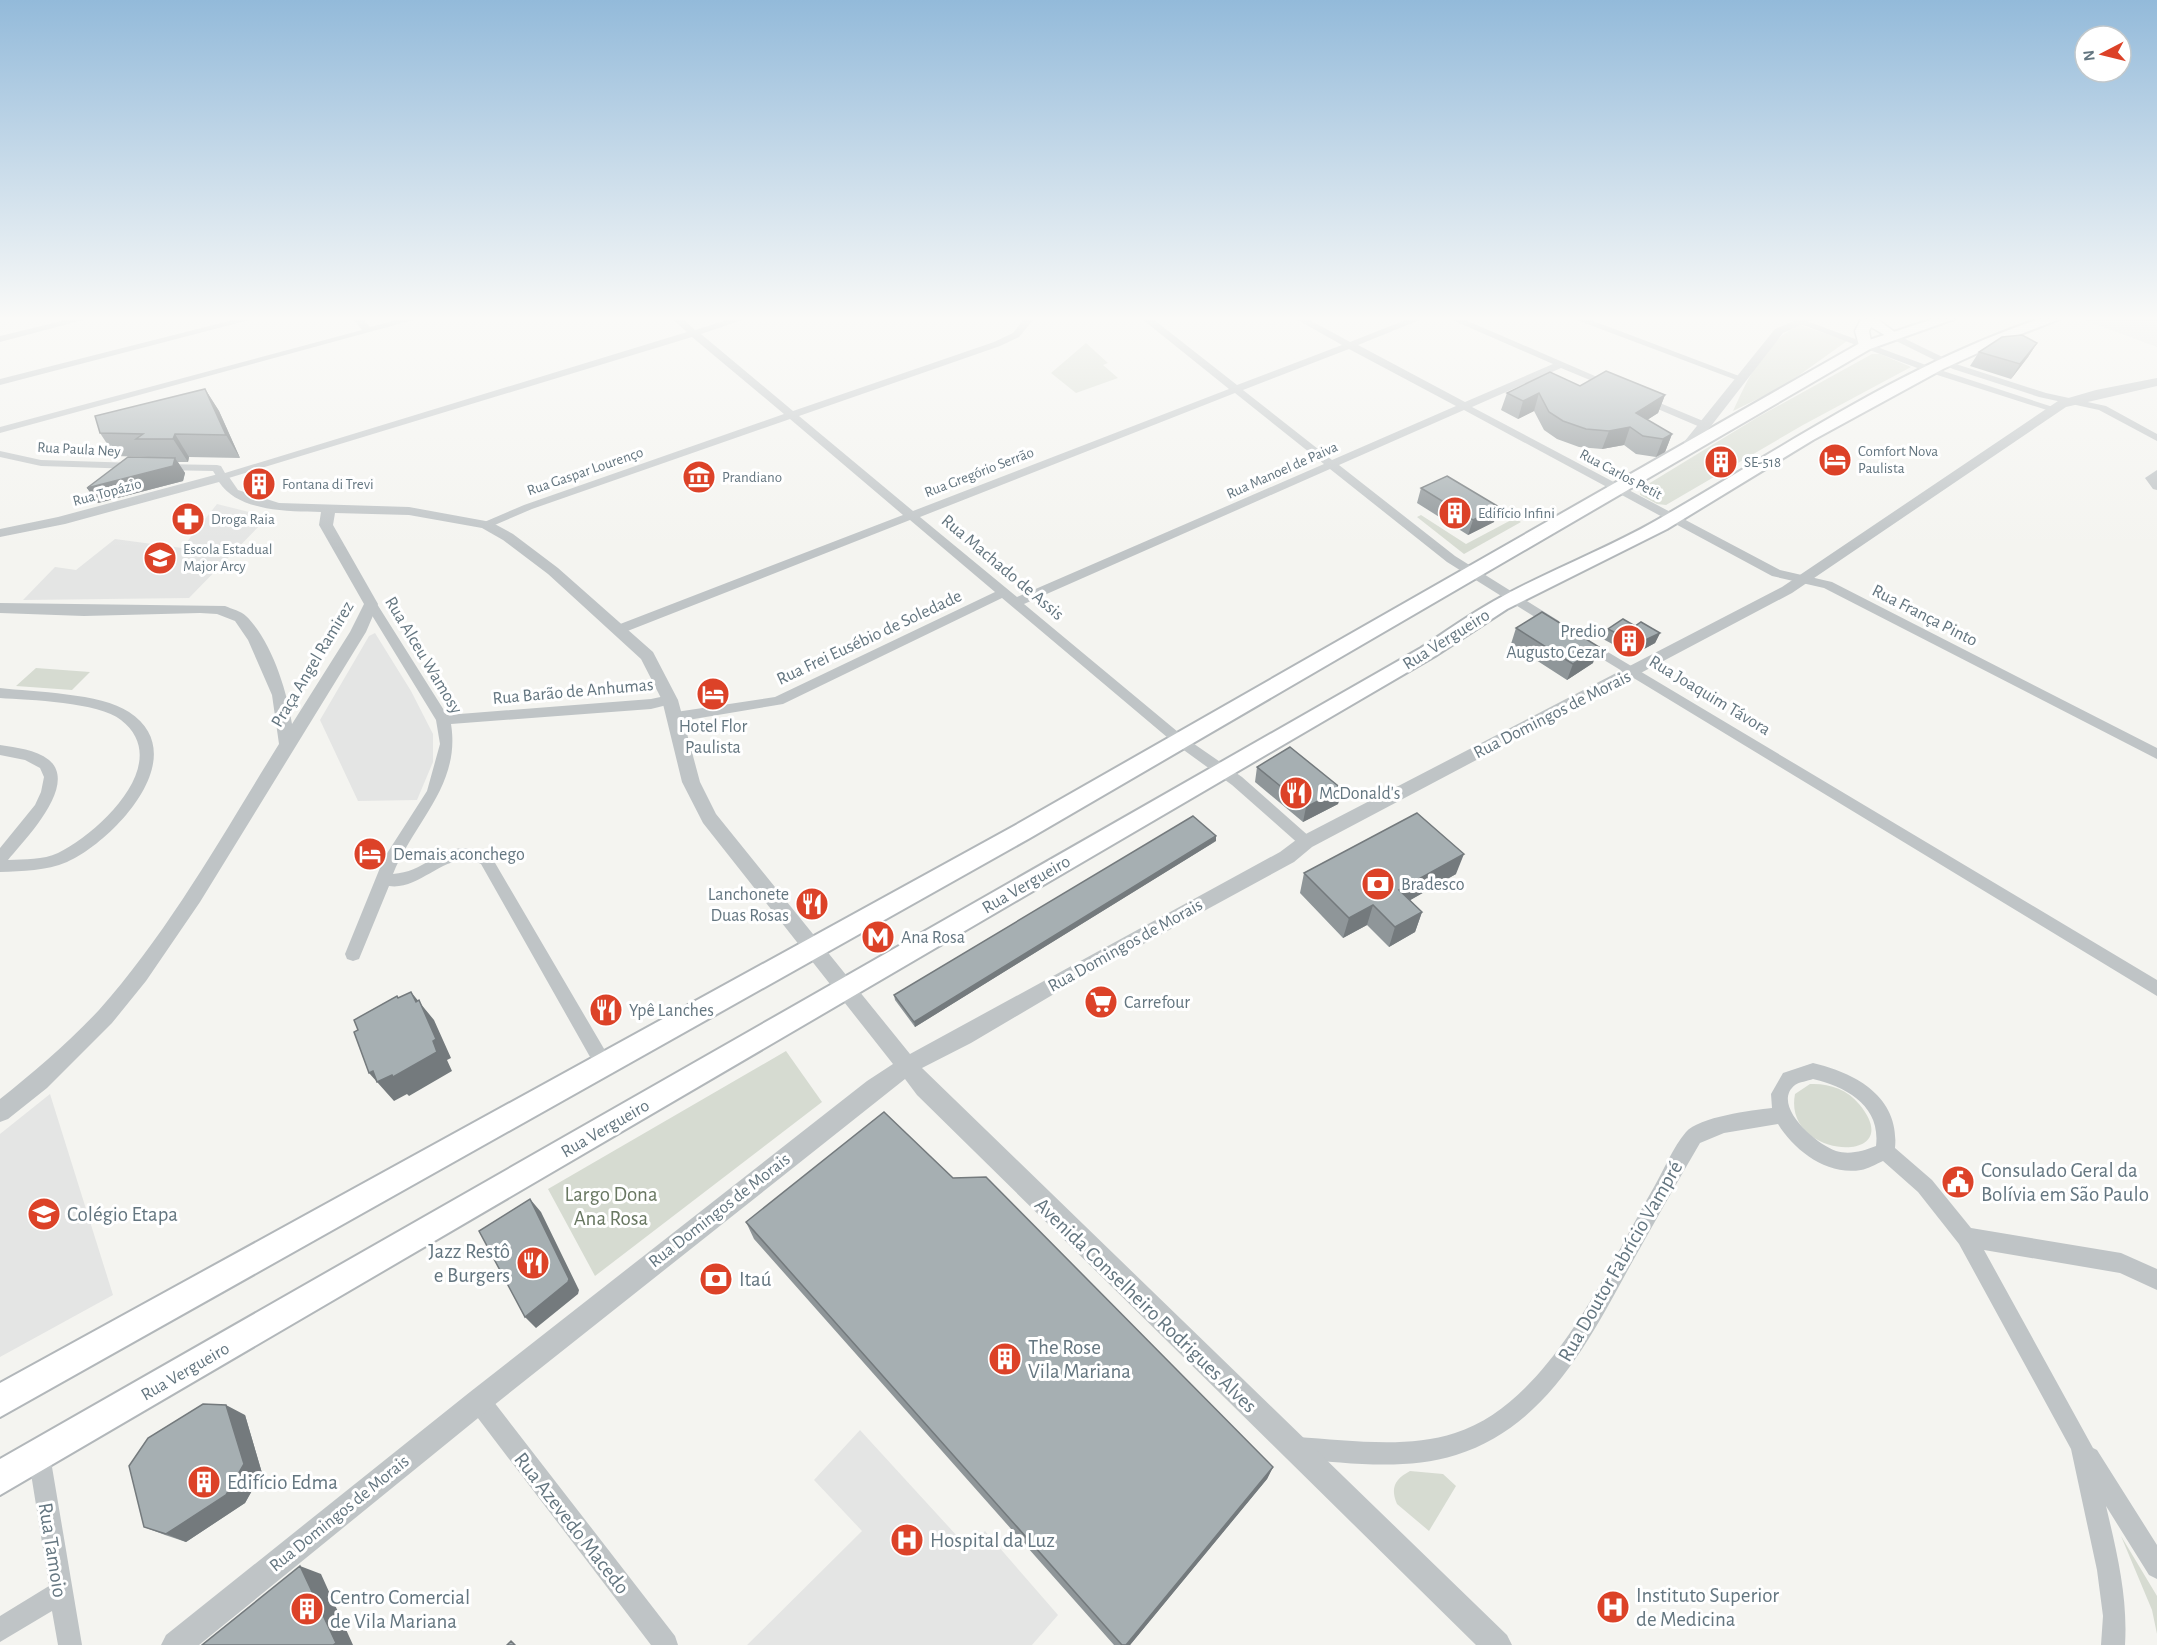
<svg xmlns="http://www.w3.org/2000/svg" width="2157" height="1645" font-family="'Alegreya Sans',sans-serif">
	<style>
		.built { fill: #e4e5e4 }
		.green { fill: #d6dbd1 }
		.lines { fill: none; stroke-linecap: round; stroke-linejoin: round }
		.secondary-casing { stroke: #b2b7ba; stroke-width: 3 }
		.primary-casing { stroke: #b2b7ba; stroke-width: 4 }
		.minor { fill: #bfc4c6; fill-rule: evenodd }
		.tertiary { fill: #bfc4c6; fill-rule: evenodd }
		.secondary { fill: #fff; fill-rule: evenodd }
		.primary { fill: #fff; fill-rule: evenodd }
		.wall { fill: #8f9699 }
		.shaded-wall { fill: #747a7d }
		.building { fill: #a6afb2; stroke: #747a7d; stroke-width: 1.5 }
		.labels { text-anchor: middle; stroke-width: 6; stroke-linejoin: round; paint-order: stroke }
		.far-street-label { font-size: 15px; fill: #647680; stroke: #fff }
		.far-poi-label { font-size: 15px; fill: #647680; stroke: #fff; text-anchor: start }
		.street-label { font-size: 18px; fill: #647680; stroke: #fff }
		.poi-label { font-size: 18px; fill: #647680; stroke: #fff; text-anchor: start }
		.near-poi-label { font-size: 21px; fill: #647680; stroke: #fff; text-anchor: start }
		.near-park-label { font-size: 21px; fill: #697862; stroke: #fff }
		.near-street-label { font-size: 21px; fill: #647680; stroke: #fff }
	</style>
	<rect width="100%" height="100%" fill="#f4f4f0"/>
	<!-- built -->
	<path class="built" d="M2157 319V347L2084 320 2089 319Z
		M217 504 257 514 264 521 189 598 23 600 55 567 76 570 115 539 182 548Z
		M375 633 411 691 433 734V762L417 800 358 801 320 720 369 636Z
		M50 1094 113 1295 0 1357V1134Z
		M860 1430 969 1549 985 1531 1058 1615 1032 1645H747L862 1531 814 1480Z"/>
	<!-- green -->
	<path class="green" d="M1800 325 1847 341 1784 386 1733 411C1749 377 1764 341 1800 325Z
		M1086 343 1108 363 1103 365 1118 378 1076 393 1051 373Z
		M1872 354H1880L1911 367 1803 425 1666 505 1657 504 1640 495V489L1758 417Z
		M1421 515 1466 544 1515 518 1521 522 1464 554 1417 517Z
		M36 668 90 672 72 690 16 686Z
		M786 1051 822 1102 595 1276 548 1189Z
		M1810 1084C1828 1083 1847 1089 1859 1104 1911 1166 1782 1160 1795 1094Z
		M1410 1471 1443 1474 1456 1486 1429 1531 1397 1504C1390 1488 1395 1479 1410 1471Z
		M2121 1536 2157 1596V1634L2152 1610Z"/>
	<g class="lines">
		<!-- secondary casing -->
		<g class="secondary-casing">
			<path id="secondary" d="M1861 319H1877L1900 336 1893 340 1871 327 1869 331 1872 346 1870 349H1860L1855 331Z"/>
		</g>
		<!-- primary casing -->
		<g class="primary-casing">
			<path id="primary" d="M1933 319H1954L1870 349 1030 838 0 1417V1383L1014 826 1860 343Z
				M2039 319H2060L2008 339 1943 369 1813 440 1667 529 1507 609 1435 656 0 1495V1459L1421 648C1445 632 1469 615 1494 601 1547 571 1605 550 1657 520 1781 449 1902 365 2039 319Z"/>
		</g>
		<!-- minor -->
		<path class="minor" d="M70 319H87L0 342V336Z
			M237 319H253L0 385V379Z
			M353 319H363L370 327 401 319H417L0 433V427L362 330Z
			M672 319H683L695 330 730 319H745L701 334 793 411 994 342 1013 333 1024 319H1034L1019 337 1000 346 799 416 913 511 1229 389 1142 319H1153L1237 385 1342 345 1296 319H1308L1350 342 1408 319H1422L1358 345 1465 402 1553 364 1450 319H1463L1618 386 1609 388 1561 368 1472 407 1780 570 1832 582 2157 748V759L1824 588 1772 576 1464 410 1339 465 1455 556 1559 621V627H1551L1447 562 1330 469 1024 604 1184 737 1242 777 1311 838 1314 842 1311 846H1301L1232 785 1174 743 1002 598 783 704 676 722 671 720 669 717 671 714 676 712 775 697 995 592 910 520 625 632H615V626L903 515 790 419 532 509 490 527H482V523L524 505 784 414 692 337 222 480 218 479 213 471 161 470 156 467 161 464 217 465 221 466 225 473 687 332ZM1349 349 1456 406 1332 460 1243 390ZM1235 393 1324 464 1017 597 920 517Z
			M1574 319H1588L1747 379 1739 381Z
			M1787 319H1801L1934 368 2059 409 2050 411 1928 372Z
			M1893 333 1959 365 2046 393 2106 406 2157 434V441L2099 410 2039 397 1953 369 1890 338V334Z
			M1643 396 1708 423 1709 425 1700 427 1639 401 1638 399Z
			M0 451 41 460 137 463 142 466 137 469 41 466 0 457Z
			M2157 470V490L2153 489 2145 478Z
			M371 600 377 604 447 715 651 699 670 695 677 700 675 703 651 709 451 724C461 785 414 822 393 874 433 872 444 832 491 856L610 1059 613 1065 610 1071 604 1073 598 1071 481 864C448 847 422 891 389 886L359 959 353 961 347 959 345 954 384 858 427 791 440 744 436 720 365 604Z
			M1581 636 2157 980V996L1576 643 1575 640 1576 637Z
			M0 688C34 692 101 693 129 712 195 755 114 841 67 862 46 871 23 871 0 872V848L35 805 41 792 44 777 40 768 25 760 0 755V745C17 748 35 749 49 760 79 785 24 840 8 860 25 859 43 860 58 853 99 833 175 762 121 720 99 702 29 700 0 698Z
			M1813 1063C1856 1073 1900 1097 1895 1148L1932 1180 1971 1228 2121 1253 2157 1269V1290L2120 1273 1984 1250 2093 1448 2097 1450 2157 1545V1579L2149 1575 2106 1506C2117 1553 2128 1597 2125 1645H2101L2103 1616 2097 1570 2071 1449 1959 1244 1918 1192 1883 1161C1876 1164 1868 1169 1861 1170 1827 1176 1794 1150 1778 1124L1724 1133 1700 1143C1676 1184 1653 1225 1630 1266 1588 1343 1545 1427 1456 1455 1406 1471 1348 1463 1297 1459L1289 1456 1286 1448 1289 1440 1297 1437C1348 1440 1406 1449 1455 1433 1549 1404 1608 1267 1654 1187 1664 1170 1673 1147 1686 1132 1699 1117 1752 1110 1772 1108L1771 1094 1783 1073ZM1813 1079C1847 1087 1881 1106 1876 1146 1863 1151 1850 1155 1836 1151 1817 1145 1770 1105 1795 1085 1799 1082 1808 1081 1813 1079Z
			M479 1390 487 1393 675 1636 678 1645H651L471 1409 468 1401 471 1393Z
			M39 1444 47 1447 50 1455 82 1645H58L52 1611 0 1642V1616L49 1586 28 1455 31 1447Z"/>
		<!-- tertiary -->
		<path class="tertiary" d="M1799 319H1814L1783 333 1694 448H1684V442L1775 329Z
			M2157 378V386L2066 407 1792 593 1312 847 1294 862 1081 978 971 1043 922 1068 1507 1635 1512 1645H1476L917 1095 905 1079 488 1410 199 1645H161L166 1635 470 1392 867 1081 893 1064 703 823 682 782 662 700 641 659 548 574 503 540 482 528 409 515 335 513 333 525 378 604 366 632 200 902 146 981 112 1023 47 1088 8 1119 0 1122V1099C34 1072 69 1042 99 1010 170 930 223 834 279 744L272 695 248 640 235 621 217 614 200 613 84 616 0 613V603L225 606C232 609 241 611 246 616 271 640 287 690 292 724L350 632 364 604 319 525 321 512C287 511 239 512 219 482L65 524 0 537V529L58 517 222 473 227 474 238 490 279 503 409 507 491 522 513 534 558 568 653 652 678 700 700 782 716 814 910 1054 1280 852 1300 837 1782 587 2058 401 2096 390Z"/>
		<!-- secondary -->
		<use href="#secondary" class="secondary"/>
		<!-- primary -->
		<use href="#primary" class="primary"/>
	</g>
	<!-- wall -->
	<path class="wall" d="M2037 343 2028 357 2011 379 1970 366 1979 352Z
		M1580 386 1665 395 1658 413 1647 420 1672 434 1665 452 1656 457 1636 454 1624 445 1602 449 1579 447 1557 439 1544 430 1534 411 1518 419 1501 410 1507 393Z
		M205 389 219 411 240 458 189 457 188 462H178L185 473 183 481 98 503 87 488 148 457 115 456 100 433Z
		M1421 488 1494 522 1468 535 1417 503Z
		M1635 626 1660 633 1655 643 1633 655 1603 639 1608 629Z
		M1516 628 1593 663 1567 680 1511 644Z
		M1257 767 1342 789 1338 804 1303 822 1255 782Z
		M1216 841 915 1027 895 1000 894 995Z
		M1304 873 1456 874 1410 900 1422 912 1415 932 1389 947 1367 925 1343 938 1300 893Z
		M953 1178 1273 1467 1267 1479 1130 1645H1114L754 1239 746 1222Z
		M245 1415 262 1473 245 1503 186 1542 165 1535 144 1527Z"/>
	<!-- shaded-wall -->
	<path class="shaded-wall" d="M2037 343 2028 357 2011 379 2020 364Z
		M205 389 219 411 240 458 226 435Z
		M1539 393 1534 411 1518 419 1523 401Z
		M1665 395 1658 413 1633 429 1636 413Z
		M1630 427 1624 445 1602 449 1609 431Z
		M175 434 189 457 188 462 173 439Z
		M1672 434 1665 452 1656 457 1663 439Z
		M175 458 185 473 183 481 98 503 87 488Z
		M1499 507 1494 522 1468 535 1473 520Z
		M1660 633 1655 643 1633 655 1637 644Z
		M1599 647 1593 663 1567 680 1573 664Z
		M1342 789 1338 804 1303 822 1306 807Z
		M1216 836V841L915 1027 914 1022Z
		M1464 854 1456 874 1393 910 1399 890Z
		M1373 905 1367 925 1343 938 1349 918Z
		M1422 912 1415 932 1389 947 1395 927Z
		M411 992 434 1020 451 1058 447 1060 452 1071 409 1096 407 1094 394 1101 369 1073 373 1071 416 1002Z
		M530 1199 541 1212 579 1290 578 1294 536 1328 525 1317Z
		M226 1405 245 1415 262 1473 245 1503 186 1542 166 1534Z
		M1273 1467 1267 1479 1130 1645H1126Z
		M300 1566 321 1574 353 1645H333Z"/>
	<!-- building -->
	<path class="building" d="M2022 335 2037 343 2020 364 1979 352 2002 337Z
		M1606 371 1665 395 1636 413 1672 434 1663 439 1643 436 1630 427 1609 431 1586 429 1563 421 1549 412 1539 393 1523 401 1507 393 1550 372 1580 386Z
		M205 389 226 435 175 434 173 439H136L143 434 100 433 95 416Z
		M128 457 175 458 173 466 87 488Z
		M1447 476 1499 507 1473 520 1421 488Z
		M1542 612 1599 647 1573 664 1516 628Z
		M1623 619 1635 626 1641 622 1660 633 1637 644 1608 629Z
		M1290 747 1342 789 1306 807 1257 767Z
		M1417 813 1464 854 1399 890 1422 912 1395 927 1373 905 1349 918 1304 873Z
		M1193 816 1216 836 914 1022 894 995Z
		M411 992 416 1002 419 1000 436 1039 433 1041 437 1052 393 1077 392 1075 377 1082 373 1071 369 1073 354 1032 358 1030 354 1020 397 996 398 998Z
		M884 1112 953 1178 986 1177 1273 1467 1126 1645H1122L746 1222Z
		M530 1199 569 1279 568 1282 525 1317 479 1231Z
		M203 1404 226 1405 244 1464 226 1495 166 1534 144 1527 129 1466 148 1438Z
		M300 1566 336 1643 333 1645H202Z
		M511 1641 515 1645H507Z"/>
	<!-- sky -->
	<linearGradient id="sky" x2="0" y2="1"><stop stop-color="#93bada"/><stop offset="0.58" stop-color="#fafaf8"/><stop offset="1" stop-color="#fafaf8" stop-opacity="0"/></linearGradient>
	<rect width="2157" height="549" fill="url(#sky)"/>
	<!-- icons -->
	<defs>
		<g id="hotel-disc" transform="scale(1.725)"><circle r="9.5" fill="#dc4228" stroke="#fff"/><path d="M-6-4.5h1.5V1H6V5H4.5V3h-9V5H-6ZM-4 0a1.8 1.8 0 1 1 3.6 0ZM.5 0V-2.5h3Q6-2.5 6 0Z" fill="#fff"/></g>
		<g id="building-disc" transform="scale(1.725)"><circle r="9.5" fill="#dc4228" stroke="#fff"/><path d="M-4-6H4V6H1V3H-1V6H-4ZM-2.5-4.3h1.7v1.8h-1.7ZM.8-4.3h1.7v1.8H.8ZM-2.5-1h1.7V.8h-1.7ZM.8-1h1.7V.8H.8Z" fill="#fff"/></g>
		<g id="museum-disc" transform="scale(1.725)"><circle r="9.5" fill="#dc4228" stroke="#fff"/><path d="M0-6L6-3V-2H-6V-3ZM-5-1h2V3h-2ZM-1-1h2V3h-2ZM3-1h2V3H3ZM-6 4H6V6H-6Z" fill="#fff"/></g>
		<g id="pharmacy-disc" transform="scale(1.725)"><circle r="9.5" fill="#dc4228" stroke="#fff"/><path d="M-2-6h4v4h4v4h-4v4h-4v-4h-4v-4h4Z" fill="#fff"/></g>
		<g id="school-disc" transform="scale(1.725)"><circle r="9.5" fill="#dc4228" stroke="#fff"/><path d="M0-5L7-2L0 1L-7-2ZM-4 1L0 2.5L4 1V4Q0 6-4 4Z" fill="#fff"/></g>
		<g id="restaurant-disc" transform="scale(1.725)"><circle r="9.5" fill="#dc4228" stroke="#fff"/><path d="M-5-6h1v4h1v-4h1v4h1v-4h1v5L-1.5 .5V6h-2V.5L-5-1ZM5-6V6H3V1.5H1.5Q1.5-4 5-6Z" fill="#fff"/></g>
		<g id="bank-disc" transform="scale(1.725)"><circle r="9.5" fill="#dc4228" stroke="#fff"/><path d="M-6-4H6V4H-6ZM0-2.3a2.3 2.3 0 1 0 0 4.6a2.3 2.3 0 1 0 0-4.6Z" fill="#fff"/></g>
		<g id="metro-disc" transform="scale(1.725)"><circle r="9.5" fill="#dc4228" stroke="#fff"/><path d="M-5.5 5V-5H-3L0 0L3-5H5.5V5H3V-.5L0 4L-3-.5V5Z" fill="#fff"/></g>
		<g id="supermarket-disc" transform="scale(1.725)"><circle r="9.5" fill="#dc4228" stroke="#fff"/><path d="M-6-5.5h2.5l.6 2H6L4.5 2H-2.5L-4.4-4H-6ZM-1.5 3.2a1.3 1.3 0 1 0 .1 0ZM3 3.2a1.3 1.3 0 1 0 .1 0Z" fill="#fff"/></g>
		<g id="civic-disc" transform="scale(1.725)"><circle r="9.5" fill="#dc4228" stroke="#fff"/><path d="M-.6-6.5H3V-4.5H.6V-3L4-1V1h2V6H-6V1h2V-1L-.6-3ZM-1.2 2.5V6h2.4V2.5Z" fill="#fff"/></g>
		<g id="hospital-disc" transform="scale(1.725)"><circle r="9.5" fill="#dc4228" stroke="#fff"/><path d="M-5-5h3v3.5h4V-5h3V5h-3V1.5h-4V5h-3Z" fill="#fff"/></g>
	</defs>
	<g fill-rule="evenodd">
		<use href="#hotel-disc" x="1835" y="460"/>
		<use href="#building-disc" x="1721" y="462"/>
		<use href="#museum-disc" x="699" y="477"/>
		<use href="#building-disc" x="259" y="484"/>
		<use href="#building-disc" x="1455" y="513"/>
		<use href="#pharmacy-disc" x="188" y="519"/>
		<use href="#school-disc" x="160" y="558"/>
		<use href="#building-disc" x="1629" y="641"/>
		<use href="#hotel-disc" x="713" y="694"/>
		<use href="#restaurant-disc" x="1296" y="793"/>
		<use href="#hotel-disc" x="370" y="854"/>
		<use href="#bank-disc" x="1378" y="884"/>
		<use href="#restaurant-disc" x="812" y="904"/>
		<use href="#metro-disc" x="878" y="937"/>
		<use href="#supermarket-disc" x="1101" y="1002"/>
		<use href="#restaurant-disc" x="606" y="1010"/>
		<use href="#civic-disc" x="1958" y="1182"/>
		<use href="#school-disc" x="44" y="1214"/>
		<use href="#restaurant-disc" x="533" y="1263"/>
		<use href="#bank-disc" x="716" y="1279"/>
		<use href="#building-disc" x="1005" y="1359"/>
		<use href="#building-disc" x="204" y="1482"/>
		<use href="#hospital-disc" x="907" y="1540"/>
		<use href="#hospital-disc" x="1613" y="1607"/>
		<use href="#building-disc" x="307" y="1609"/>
	</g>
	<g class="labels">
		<!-- far-street labels -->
		<g class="far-street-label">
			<text transform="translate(79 449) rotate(3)" y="5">Rua Paula Ney</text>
			<text transform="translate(1282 470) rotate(-24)" y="5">Rua Manoel de Paiva</text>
			<text transform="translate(585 471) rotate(-19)" y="5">Rua Gaspar Lourenço</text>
			<text transform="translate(979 472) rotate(-21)" y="5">Rua Gregório Serrão</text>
			<text transform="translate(1621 474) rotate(28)" y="5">Rua Carlos Petit</text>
			<text transform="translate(107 492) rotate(-15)" y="5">Rua Topázio</text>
		</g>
		<!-- far-poi labels -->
		<g class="far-poi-label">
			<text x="1858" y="456">Comfort Nova<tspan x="1858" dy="17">Paulista</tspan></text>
			<text x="1744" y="467">SE-518</text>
			<text x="722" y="482">Prandiano</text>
			<text x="282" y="489">Fontana di Trevi</text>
			<text x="1478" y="518">Edifício Infini</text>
			<text x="211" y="524">Droga Raia</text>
			<text x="183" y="554">Escola Estadual<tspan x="183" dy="17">Major Arcy</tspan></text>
		</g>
		<!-- street labels -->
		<g class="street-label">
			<text transform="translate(1003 567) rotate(40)" y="6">Rua Machado de Assis</text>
			<text transform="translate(1925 615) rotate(27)" y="6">Rua França Pinto</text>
			<text transform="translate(869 637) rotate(-25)" y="6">Rua Frei Eusébio de Soledade</text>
			<text transform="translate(1446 639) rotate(-32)" y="6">Rua Vergueiro</text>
			<text transform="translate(424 655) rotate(59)" y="6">Rua Alceu Wamosy</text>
			<text transform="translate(312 664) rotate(-59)" y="6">Praça Angel Ramirez</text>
			<text transform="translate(573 691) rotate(-5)" y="6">Rua Barão de Anhumas</text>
			<text transform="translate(1710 695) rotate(31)" y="6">Rua Joaquim Távora</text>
			<text transform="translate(1552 714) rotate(-27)" y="6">Rua Domingos de Morais</text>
			<text transform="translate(1026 884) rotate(-30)" y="6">Rua Vergueiro</text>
			<text transform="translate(1125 945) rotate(-29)" y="6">Rua Domingos de Morais</text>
			<text transform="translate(605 1128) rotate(-30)" y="6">Rua Vergueiro</text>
			<text transform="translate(719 1210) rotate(-38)" y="6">Rua Domingos de Morais</text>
			<text transform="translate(185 1371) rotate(-30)" y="6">Rua Vergueiro</text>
			<text transform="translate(339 1513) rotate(-39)" y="6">Rua Domingos de Morais</text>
		</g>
		<!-- poi labels -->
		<g class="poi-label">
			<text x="1606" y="637" text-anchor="end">Predio<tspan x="1606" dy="21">Augusto Cezar</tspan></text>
			<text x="713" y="732" text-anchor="middle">Hotel Flor<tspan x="713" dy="21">Paulista</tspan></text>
			<text x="1319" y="799">McDonald's</text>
			<text x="393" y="860">Demais aconchego</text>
			<text x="1401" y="890">Bradesco</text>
			<text x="789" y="900" text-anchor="end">Lanchonete<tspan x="789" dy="21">Duas Rosas</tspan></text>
			<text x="901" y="943">Ana Rosa</text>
			<text x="1124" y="1008">Carrefour</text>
			<text x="629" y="1016">Ypê Lanches</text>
		</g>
		<!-- near-poi labels -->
		<g class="near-poi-label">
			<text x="1981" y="1177">Consulado Geral da<tspan x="1981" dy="24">Bolívia em São Paulo</tspan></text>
			<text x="67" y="1221">Colégio Etapa</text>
			<text x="510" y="1258" text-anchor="end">Jazz Restô<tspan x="510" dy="24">e Burgers</tspan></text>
			<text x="739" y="1286">Itaú</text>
			<text x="1028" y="1354">The Rose<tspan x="1028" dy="24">Vila Mariana</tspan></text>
			<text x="227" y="1489">Edifício Edma</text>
			<text x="930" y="1547">Hospital da Luz</text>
			<text x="1636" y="1602">Instituto Superior<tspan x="1636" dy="24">de Medicina</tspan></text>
			<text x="330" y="1604">Centro Comercial<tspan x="330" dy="24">de Vila Mariana</tspan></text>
		</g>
		<!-- near-park labels -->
		<g class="near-park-label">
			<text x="611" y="1201">Largo Dona<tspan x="611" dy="24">Ana Rosa</tspan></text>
		</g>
		<!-- near-street labels -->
		<g class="near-street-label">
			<text transform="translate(1620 1261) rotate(-60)" y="7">Rua Doutor Fabrício Vampré</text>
			<text transform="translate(1146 1305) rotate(44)" y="7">Avenida Conselheiro Rodrigues Alves</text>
			<text transform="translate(572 1523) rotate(52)" y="7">Rua Azevedo Macedo</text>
			<text transform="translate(53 1550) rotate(81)" y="7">Rua Tamoio</text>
		</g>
	</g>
	<!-- north arrow -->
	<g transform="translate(2103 54) rotate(263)"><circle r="28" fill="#ffffff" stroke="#c1c8cc" stroke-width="1.5"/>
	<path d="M0-4.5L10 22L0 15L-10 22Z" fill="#dc4228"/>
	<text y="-9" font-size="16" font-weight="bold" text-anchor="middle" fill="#647680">N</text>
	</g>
</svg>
